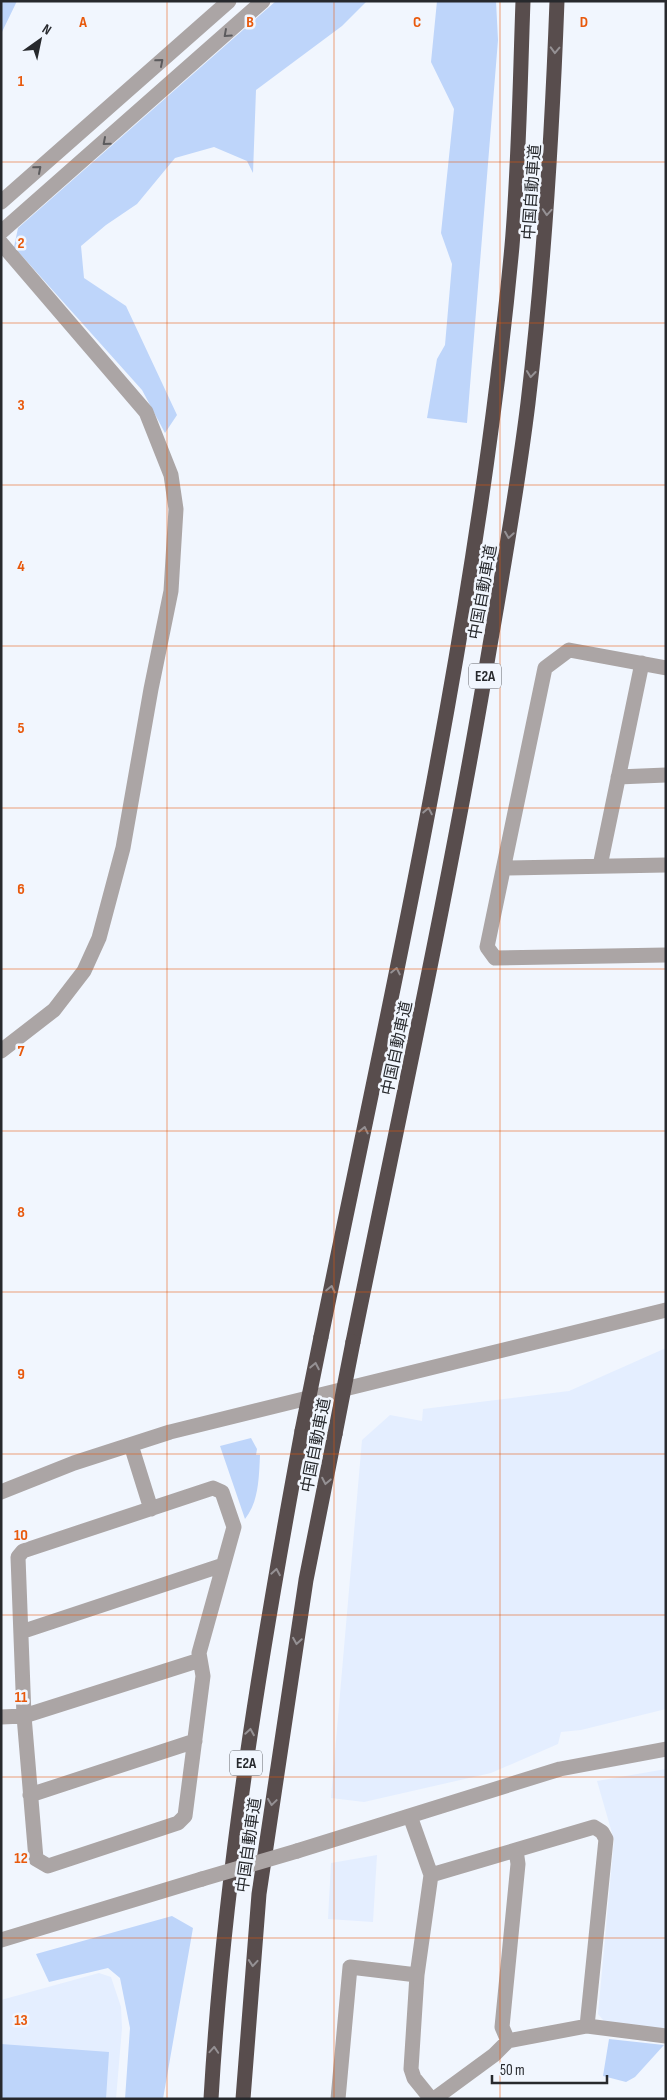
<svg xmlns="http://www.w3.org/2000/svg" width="667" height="2100" font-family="'Sofia Sans Condensed','Noto Sans JP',sans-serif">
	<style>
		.built { fill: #e4eeff }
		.green { fill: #bed5fa }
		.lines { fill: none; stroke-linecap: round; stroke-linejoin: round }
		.minor { stroke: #aba5a5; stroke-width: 15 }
		.highway { stroke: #584d4d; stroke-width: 15 }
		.minor-bridge { stroke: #aba5a5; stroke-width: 15 }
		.highway-bridge { stroke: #584d4d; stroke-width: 15 }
		.oneway { stroke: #5c5b5d }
		.oneway2 { stroke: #959194 }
		.grid { fill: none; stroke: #e8590c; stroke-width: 1; stroke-opacity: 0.55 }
		.labels { text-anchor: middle; stroke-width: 5; stroke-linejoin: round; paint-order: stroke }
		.shield { fill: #f1f6fe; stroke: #64666c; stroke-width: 1 }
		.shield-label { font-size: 15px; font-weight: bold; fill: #27292d }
		.street-label { font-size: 16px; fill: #27292d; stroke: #f1f6fe }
		.grid-label { font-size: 16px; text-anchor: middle; font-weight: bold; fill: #e8590c; stroke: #f1f6fe; stroke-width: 5; stroke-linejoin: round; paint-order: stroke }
	</style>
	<rect width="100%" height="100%" fill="#f1f6fe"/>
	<!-- built -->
	<path class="built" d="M666 1348V1709L581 1730 561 1732 558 1744 491 1773 364 1802 331 1798 362 1440 390 1415 422 1421 423 1409 569 1391Z
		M666 1769V2027L661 2029 604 2021 598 2014 614 1840 597 1781Z
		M377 1855 373 1922 328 1919 331 1863Z
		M99 1973 111 1977 121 2007 122 2028 116 2099H1V2000Z"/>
	<!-- green -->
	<path class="green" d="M1 1H17L1 34Z
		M276 1H367L342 26 256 90 253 173 247 161 214 147 175 158 137 204 106 225 81 246 84 278 126 306 177 415 165 433 142 390 14 247 18 228Z
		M437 1H496L498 40 467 423 427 418 437 359 445 345 452 264 441 233 454 109 431 62Z
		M251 1438 257 1449 256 1455H260C259 1476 259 1502 245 1519L220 1446Z
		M172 1916 193 1928 163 2099H125L130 2028 120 1978 108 1968 49 1982 36 1954Z
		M609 2039 664 2045 635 2077 626 2082 603 2076Z
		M1 2044 109 2052 106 2099H1Z"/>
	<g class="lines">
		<!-- minor -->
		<path class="minor" d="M1 202 229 1
			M1 232 263 1
			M1 243 146 412 171 475 176 509 171 591 151 689 123 848 99 938 84 971 54 1010 1 1051
			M666 668 569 650 545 668 487 947 495 958 666 955
			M618 777 666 775
			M600 866 642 663
			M504 868 666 865
			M131 1445 151 1509
			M213 1488 222 1492 234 1527 199 1653 203 1676 185 1816 178 1823 48 1866 36 1859 24 1716 18 1557 23 1551Z
			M1 1492 74 1463 170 1432 666 1310
			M21 1632 223 1565
			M1 1717 24 1716 200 1660
			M30 1795 195 1741
			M410 1816 431 1875 417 1975 411 2069 414 2078 431 2099
			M297 1851 560 1769 666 1749
			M431 1875 594 1827 602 1832 606 1839 587 2026
			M1 1940 202 1879
			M508 2041 502 2027 518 1864 516 1850
			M338 2099 350 1967 417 1975
			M434 2099 494 2055 508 2041 587 2026 666 2036"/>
		<!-- highway -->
		<path class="highway" d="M321 1337C395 975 478 614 512 246 519 165 520 83 523 1
			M353 1342C400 1110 451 879 490 645 504 565 518 484 528 403 544 269 552 136 557 1
			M211 2099C224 1874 261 1652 302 1431
			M243 2099 259 1894 306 1580 335 1434"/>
		<!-- minor-bridge -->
		<path class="minor-bridge" d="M202 1879 297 1851"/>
		<!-- highway-bridge -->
		<path class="highway-bridge" d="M302 1431 321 1337
			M335 1434 353 1342"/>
	</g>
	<!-- one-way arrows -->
	<defs><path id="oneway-chevron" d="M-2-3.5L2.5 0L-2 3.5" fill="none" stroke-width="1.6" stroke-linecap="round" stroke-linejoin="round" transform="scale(1.25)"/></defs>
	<g class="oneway">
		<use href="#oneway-chevron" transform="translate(227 34) rotate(138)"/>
		<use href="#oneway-chevron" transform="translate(160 62) rotate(-41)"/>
		<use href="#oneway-chevron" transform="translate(106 142) rotate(139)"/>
		<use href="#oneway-chevron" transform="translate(38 169) rotate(-41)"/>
	</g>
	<g class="oneway2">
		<use href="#oneway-chevron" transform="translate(555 50) rotate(92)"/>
		<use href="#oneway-chevron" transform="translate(547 212) rotate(94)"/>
		<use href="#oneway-chevron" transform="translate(531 374) rotate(96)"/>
		<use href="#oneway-chevron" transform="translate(509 535) rotate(99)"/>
		<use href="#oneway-chevron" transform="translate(428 811) rotate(-79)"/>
		<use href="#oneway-chevron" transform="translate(396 971) rotate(-78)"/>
		<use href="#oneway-chevron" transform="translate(364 1130) rotate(-78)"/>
		<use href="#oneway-chevron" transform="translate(331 1289) rotate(-78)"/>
		<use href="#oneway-chevron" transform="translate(315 1366) rotate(-79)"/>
		<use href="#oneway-chevron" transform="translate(326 1481) rotate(101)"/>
		<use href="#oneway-chevron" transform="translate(276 1572) rotate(-80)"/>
		<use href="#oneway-chevron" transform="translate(297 1641) rotate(99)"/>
		<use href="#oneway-chevron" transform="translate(250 1732) rotate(-81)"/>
		<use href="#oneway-chevron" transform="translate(272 1802) rotate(98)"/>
		<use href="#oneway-chevron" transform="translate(253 1963) rotate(95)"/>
		<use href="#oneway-chevron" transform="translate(214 2050) rotate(-86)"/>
	</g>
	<!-- grid -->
	<path class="grid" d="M167 1V2099M334 1V2099M500 1V2099M1 162H666M1 323H666M1 485H666M1 646H666M1 808H666M1 969H666M1 1131H666M1 1292H666M1 1454H666M1 1615H666M1 1777H666M1 1938H666"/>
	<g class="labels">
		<!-- shield labels -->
		<g class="shield">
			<rect x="469" y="663.5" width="32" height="25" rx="4"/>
			<rect x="230" y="1750.5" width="32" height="25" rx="4"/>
		</g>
		<g class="shield-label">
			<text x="485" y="681">E2A</text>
			<text x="246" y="1768">E2A</text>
		</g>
		<!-- street labels -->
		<g class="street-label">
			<text transform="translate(531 192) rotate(-86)" y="6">中国自動車道</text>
			<text transform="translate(482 592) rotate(-80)" y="6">中国自動車道</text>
			<text transform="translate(396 1048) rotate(-78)" y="6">中国自動車道</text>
			<text transform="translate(315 1445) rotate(-79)" y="6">中国自動車道</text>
			<text transform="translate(248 1845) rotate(-82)" y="6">中国自動車道</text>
		</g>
	</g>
	<g class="grid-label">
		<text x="83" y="27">A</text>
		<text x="250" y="27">B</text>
		<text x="417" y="27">C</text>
		<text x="584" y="27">D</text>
		<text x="21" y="86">1</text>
		<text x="21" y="248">2</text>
		<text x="21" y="410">3</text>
		<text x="21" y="571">4</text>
		<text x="21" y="733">5</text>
		<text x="21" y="894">6</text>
		<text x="21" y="1056">7</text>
		<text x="21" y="1217">8</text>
		<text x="21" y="1379">9</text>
		<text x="21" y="1540">10</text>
		<text x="21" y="1702">11</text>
		<text x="21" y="1863">12</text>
		<text x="21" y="2025">13</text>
	</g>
	<!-- border -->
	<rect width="667" height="2100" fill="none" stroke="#27292d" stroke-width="5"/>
	<!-- north arrow -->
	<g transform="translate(40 40) rotate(33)" stroke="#f1f6fe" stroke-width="4" paint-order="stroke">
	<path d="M0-4L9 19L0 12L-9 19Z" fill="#27292d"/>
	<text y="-8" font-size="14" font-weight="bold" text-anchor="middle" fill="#27292d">N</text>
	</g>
	<!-- scale -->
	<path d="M492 2075v8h115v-8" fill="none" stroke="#27292d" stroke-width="2.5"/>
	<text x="500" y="2075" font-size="15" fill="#27292d" stroke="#f1f6fe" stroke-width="4" paint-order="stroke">50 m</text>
</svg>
